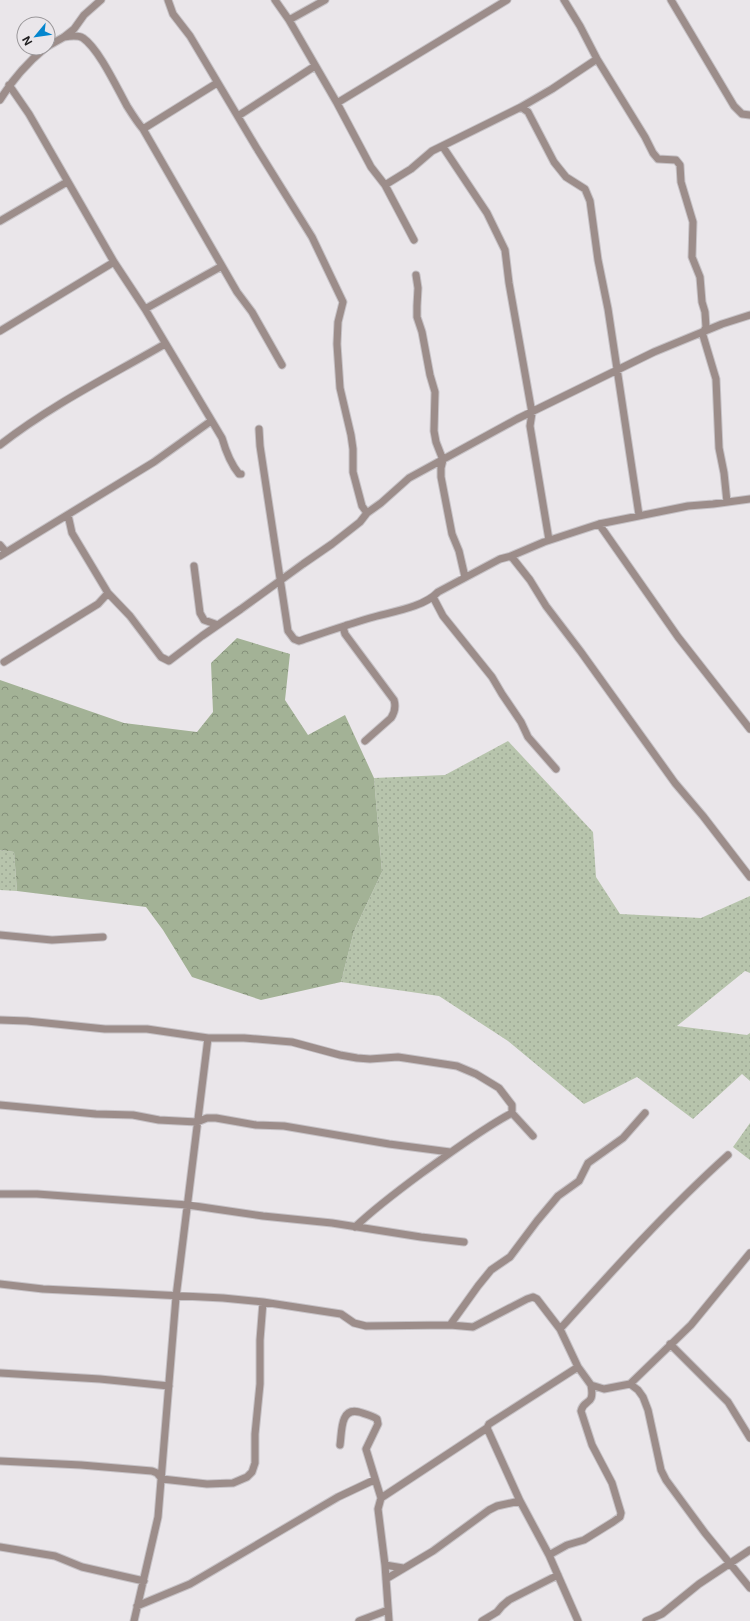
<svg xmlns="http://www.w3.org/2000/svg" width="750" height="1621" font-family="Inter,sans-serif">
	<style>
		.grass { fill: url(#grass-dots) }
		.forest { fill: url(#forest-crowns) }
		.lines { fill: none; stroke-linecap: round; stroke-linejoin: round }
		.street-casing { stroke: #c6c2c6; stroke-width: 9 }
		.street { stroke: #9c8d8a; stroke-width: 7 }
	</style>
	<defs>
		<pattern id="grass-dots" width="8" height="8" patternUnits="userSpaceOnUse"><rect width="8" height="8" fill="#b7c4ac"/><path d="M2 2h.1M6 6h.1" fill="none" stroke="#9da894" stroke-width="1.8" stroke-linecap="round"/></pattern>
		<pattern id="forest-crowns" width="20" height="18" patternUnits="userSpaceOnUse"><rect width="20" height="18" fill="#a3b296"/><path d="M2 6a3 3 0 1 1 6 0M12 15a3 3 0 1 1 6 0" fill="none" stroke="#84907a"/></pattern>
	</defs>
	<rect width="100%" height="100%" fill="#eae6ea"/>
	<!-- grass -->
	<path class="grass" d="M508 741 593 832 596 877 620 914 701 918 750 896V973L745 971 677 1026 747 1035 750 1033V1081L742 1074 693 1119 637 1077 584 1104 508 1041 439 996 341 982 354 931 382 872 374 778 445 775Z
		M0 850 14 852 17 891 0 890Z
		M750 1123V1160L733 1147Z"/>
	<!-- forest -->
	<path class="forest" d="M237 638 290 654 285 700 308 735 345 715 374 778 382 872 354 931 341 982 261 1000 192 977 163 930 146 907 17 891 14 852 0 850V680L124 723 197 732 213 712 211 663Z"/>
	<g class="lines">
		<!-- street casing -->
		<g class="street-casing">
			<path id="street" d="M168 0 173 14 190 36 256 147 312 237 343 302 338 322 337 344 340 388 351 435 353 449V472L362 506 367 513
				M275 0 289 20 337 103 371 167 385 185 414 240
				M564 0 580 26 597 59 645 137 653 153 658 159 676 160 680 165 681 182 693 222 692 257 700 277 702 302 705 312 706 327 704 331
				M671 0 734 106 742 114 750 115
				M289 20 325 0
				M64 37C70 36 78 35 83 38 99 49 117 88 127 106 132 114 137 122 143 129L237 292 252 312 282 365
				M48 46 64 37 74 29 84 15 101 0
				M9 85 29 114 114 262 145 309 222 266
				M0 100C12 80 27 63 45 48
				M337 103 507 0
				M521 107 528 112 554 162 566 177 585 189 590 201 598 260 608 309 639 515
				M238 116 315 66
				M143 129 217 83
				M443 147 487 213 505 250 509 283 532 413 530 426 549 540
				M385 185 411 169 432 151 521 107 552 89 597 59
				M0 221 67 182
				M416 275 418 288 417 306V317L422 332 430 375 435 392 434 431 436 442 443 460 441 468V477L452 534 459 551 465 577
				M145 309 222 438C226 452 230 463 239 474H241
				M0 331 114 262
				M702 332 716 379 719 448 724 473 727 502
				M259 429 260 446 288 631 294 639 299 641C323 633 346 625 370 618 390 612 423 608 438 592L500 559 511 556 544 542 599 524 688 506 713 504 750 499
				M0 445C51 405 110 376 165 344
				M599 524 678 637 750 729
				M0 545 6 552
				M0 556 154 462 211 421
				M511 556 530 580 546 606 581 652 675 783 703 816 750 877
				M194 566 200 613 204 620 218 625
				M108 593 130 616 161 657 169 661 202 636 241 609 303 564 332 544 360 522 367 513 381 503 409 478 517 419 654 352 722 324 750 315
				M433 597 443 616 492 677 502 694 521 722 528 737 556 769
				M347 625 343 627 345 634 394 700C396 707 395 712 391 718L365 741
				M4 662 98 604 108 593 72 533 68 515
				M0 935 52 940 103 937
				M0 1020 27 1021 105 1029H147L208 1038H244L292 1042 340 1055 357 1058 370 1059 398 1057 457 1066 476 1074 499 1088 512 1105V1113L533 1136
				M0 1105 96 1114 133 1115 159 1120 197 1122 207 1118H216L256 1125 284 1126 389 1144 450 1152
				M0 1194H37L188 1205 263 1216 332 1223 421 1237 464 1242
				M355 1227C376 1207 399 1190 422 1173 452 1152 480 1130 512 1113
				M0 1284 43 1289 223 1298 263 1302 341 1314 354 1323 366 1326 450 1325 478 1286 491 1270 510 1257 537 1221 558 1196 579 1181 588 1163 623 1138 645 1113
				M450 1325 473 1327 527 1299 533 1297 537 1299 560 1329 578 1367 591 1385 604 1389 630 1384 638 1390 643 1397 648 1410 661 1470 666 1480 705 1533 750 1588
				M560 1329C614 1269 668 1209 728 1155
				M670 1344 728 1402 750 1438
				M578 1367 489 1424 487 1428 520 1501 549 1555 578 1621
				M0 1373 100 1379 169 1386
				M630 1384 691 1325 750 1253
				M340 1445C342 1432 340 1407 359 1412 365 1414 371 1415 377 1419L378 1424 366 1449 381 1498 378 1509 385 1565 389 1621
				M0 1461 81 1465 152 1471 157 1473 162 1479 207 1484 233 1483 247 1477 252 1472 255 1463V1434L260 1384V1340L263 1302
				M381 1498 487 1428
				M0 1547 55 1556 82 1567 144 1581
				M549 1555 567 1545 584 1540 613 1522 620 1517 621 1513 612 1483 592 1445 581 1411C584 1398 595 1407 591 1385
				M385 1565 403 1568
				M386 1579 433 1551 489 1510 497 1506 520 1501
				M137 1606 190 1584 338 1497 374 1480
				M134 1621 158 1517 176 1297 208 1038
				M359 1621 388 1610
				M482 1621 497 1612 502 1606 509 1600 558 1575
				M646 1621 662 1614 699 1584 750 1550"/>
		</g>
		<!-- street -->
		<use href="#street" class="street"/>
	</g>
	<!-- north arrow -->
	<g transform="translate(36 36) rotate(241)"><circle r="19" fill="#eae6ea" stroke="#9a979a"/>
	<path d="M0-3L7 15L0 10L-7 15Z" fill="#0486ce"/>
	<text y="-6" font-size="11" font-weight="bold" text-anchor="middle" fill="#222022">N</text>
	</g>
</svg>
